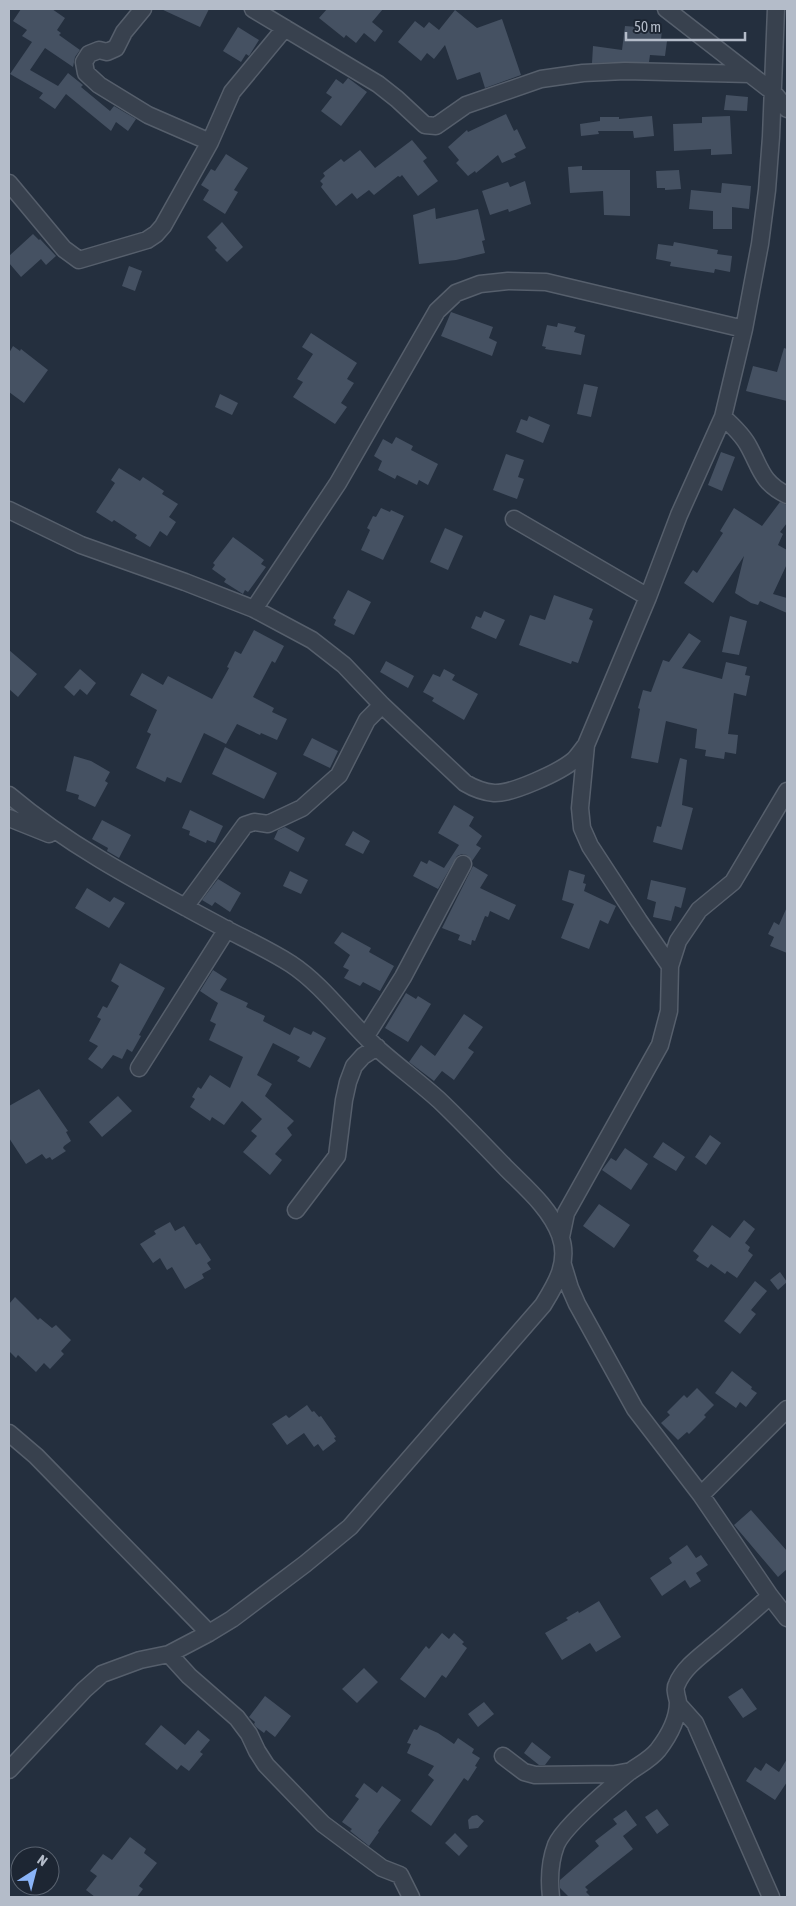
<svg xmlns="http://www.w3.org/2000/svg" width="796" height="1906" font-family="'Asap Condensed',sans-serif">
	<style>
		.building { fill: #455162 }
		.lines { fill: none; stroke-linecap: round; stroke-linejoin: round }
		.minor-casing { stroke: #565f6c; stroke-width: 19 }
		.minor { stroke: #38414e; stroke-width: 16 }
	</style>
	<rect width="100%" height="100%" fill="#242f3e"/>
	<!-- building -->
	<path class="building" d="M21 9H52L65 18 57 30 61 33 59 35 80 50 75 57 73 67 45 48 30 70 58 86 68 73 83 85 81 87 110 111 114 106 136 119 128 131 116 122 111 131 66 94 55 109 39 98 43 93 10 74 32 42 22 36 27 30 13 21Z
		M161 9H209L200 27Z
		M327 9H383L372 22 383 31 375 42 364 33 356 43 346 35 344 38 319 18Z
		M455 10 477 28 502 19 521 75 485 88 480 72 457 80 445 45 434 59 427 53 421 61 398 42 415 21 424 28 429 22 439 30Z
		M625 26 662 29 661 40 667 41 665 56 650 55 649 62 592 63 593 46 622 50Z
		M238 27 259 40 249 56 246 54 241 62 223 51Z
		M348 78 367 92 341 126 321 111 332 97 326 93 336 79 343 84Z
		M726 95 748 97 747 111 724 110Z
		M506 114 514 131 517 129 526 148 514 154 516 157 502 163 498 155 476 173 475 171 468 176 456 163 459 160 448 147 467 130 468 132Z
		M652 116 654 136 634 138 633 131H598L599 134 581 136 580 124 600 121V117H619V119Z
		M730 116 732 154 711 155V149L674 151 673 124 702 123V117Z
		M412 140 427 158 423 161 438 181 418 196 402 175 400 177 398 176 374 195 369 190 357 199 352 193 336 206 321 187 323 184 320 181 325 176 323 173 341 159 344 162 360 150 375 168Z
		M226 154 248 168 234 190 238 192 225 214 203 200 209 190 201 185 211 169 215 171Z
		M582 166V170H630V216L604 215 603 191 570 193 568 167Z
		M679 170 681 189 665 190V188H657L656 171Z
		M525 181 531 204 509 212 508 209 490 215 482 191 508 182 510 187Z
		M722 183 751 186 749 209 732 207V229H713V211L689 209 691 190 721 193Z
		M435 208 436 219 478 209 485 240 482 241 485 253 456 260 419 264 413 215Z
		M222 222 243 247 227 262 215 250 217 248 207 237Z
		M33 234 39 240 40 239 56 256 46 265 41 259 21 277 9 263V256Z
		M674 242 718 250 717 254 732 256 730 272 715 269 714 273 670 266 671 262 656 259 658 244 673 246Z
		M129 266 142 271 135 291 122 286Z
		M451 312 493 327 489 338 497 342 492 356 441 336Z
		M558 323 576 327 574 332 585 335 581 355 545 349 546 347 542 346 547 325 557 327Z
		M311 333 357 363 347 379 354 383 341 403 347 407 335 424 293 397 303 382 297 379 313 354 302 347Z
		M13 346 20 351 21 349 48 370 24 403 9 392V353Z
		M784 348 787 349V401L746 391 753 366 777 372Z
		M584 384 598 387 591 417 577 414Z
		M220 394 238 403 232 415 215 407Z
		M529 416 550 425 543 443 516 432 521 419 527 421Z
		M396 437 413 446 411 450 438 464 428 485 419 480 417 485 397 475 395 479 378 470 382 461 374 456 383 439 392 444Z
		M721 452 735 457 722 491 708 485Z
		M506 454 524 460 518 477 524 479 517 499 493 490Z
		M119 468 140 481 143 477 164 491 162 494 178 504 169 517 176 522 167 536 160 531 150 547 135 538 137 535 114 520 112 522 96 512 115 483 111 480Z
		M780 502 787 505V523L780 532 783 534 778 545 787 550V564L773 594 787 598V613L760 601 758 605 751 603 735 593 744 556 713 603 684 583 693 570 697 573 723 533 720 531 734 508 762 526Z
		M381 508 390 512 391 510 404 516 383 560 361 550 370 530 367 528 373 516 376 517Z
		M445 528 463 536 448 570 430 562Z
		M233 537 264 560 261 564 266 567 248 592 245 590 243 594 224 582 226 579 212 569 215 565 213 563Z
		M348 590 371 602 354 635 334 625 336 620 333 618Z
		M554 595 593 609 589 619 593 621 578 663 572 661 571 664 519 645 530 615 545 620Z
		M484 611 505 620 496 639 471 628 476 616 481 618Z
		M730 616 747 621 739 655 722 652Z
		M254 630 284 646 275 663 272 661 253 697 274 708 272 712 287 719 277 740 261 733 260 735 237 724 226 744 204 733 181 783 167 777 165 782 136 768 151 734 147 732 157 710 130 695 142 673 163 685 168 676 212 699 229 668 227 667 235 651 241 654Z
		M689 633 701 641 682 668 722 679 726 662 747 667 745 675 750 676 746 696 734 693 728 734 738 735 736 754 725 752 724 759 705 756 706 750 695 748 697 729 666 721 658 763 631 758 640 709 638 708 643 690 651 692 663 660 669 662Z
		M9 650 37 674 18 697 9 689Z
		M386 661 414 676 408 688 380 672Z
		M80 669 96 683 87 695 80 689 74 696 64 687Z
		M444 669 455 675 452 680 478 694 464 720 432 701 434 698 423 692 433 674 440 677Z
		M312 738 338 751 330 768 303 755Z
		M225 747 277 773 264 799 212 774Z
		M74 756 91 761 110 772 105 781 108 783 95 807 78 799 79 795 66 791Z
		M680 758 687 760 682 805 693 808 682 850 653 842 657 826 661 827Z
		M454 805 474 817 469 826 482 836 476 845 481 848 472 861 467 855 462 854 457 856 438 889 413 876 421 861 427 864 429 860 444 868 459 845 438 833Z
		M190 810 223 826 215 843 207 840 206 843 189 835 190 831 182 828Z
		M102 820 131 835 119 858 107 851 108 848 92 839Z
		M285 827 305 838 298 852 274 839 278 830Z
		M353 831 370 841 363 854 345 845Z
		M473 866 488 875 480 888 516 905 509 920 490 911 488 917 485 916 475 941 472 940 471 945 458 940 460 935 442 928Z
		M569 870 585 875 583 883 586 884 584 891 616 906 608 924 600 920 589 949 561 938 574 904 562 900Z
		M290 871 308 880 301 894 283 886Z
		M218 879 241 893 230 912 215 902 212 906 202 900Z
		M651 880 686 888 681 908 675 906 671 921 653 917 656 902 647 899Z
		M87 888 110 902 114 897 125 903 109 928 75 908Z
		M787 907V953L770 946 774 937 768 934 774 922 779 925Z
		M342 932 371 948 369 952 394 966 380 991 363 982 360 986 344 978 349 970 343 967 350 955 334 943Z
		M120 963 165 988 139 1035 141 1036 132 1052 127 1049 122 1059 113 1055 102 1069 88 1059 98 1046 89 1041 101 1019 97 1017 103 1006 107 1008 119 986 111 981Z
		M213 970 227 979 220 990 248 1003 246 1007 265 1016 263 1021 290 1035 294 1027 311 1035 313 1031 326 1038 310 1068 297 1061 300 1057 273 1043 257 1075 272 1084 265 1096 294 1121 287 1128 292 1135 275 1154 282 1160 270 1175 243 1152 257 1136 251 1131 262 1119 242 1101 224 1125 212 1117 210 1121 190 1107 195 1099 192 1097 198 1087 201 1089 210 1075 230 1088 243 1057 209 1040 216 1024 210 1021 218 1003 200 991Z
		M406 993 416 999 418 996 431 1004 408 1042 385 1028Z
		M464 1014 483 1027 468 1048 474 1052 454 1080 442 1071 434 1081 409 1062 421 1045 435 1056Z
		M39 1089 68 1131 66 1132 71 1141 64 1146 63 1148 66 1151 52 1160 50 1157 46 1159 42 1154 26 1164 9 1138V1106Z
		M118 1096 132 1111 102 1137 89 1122Z
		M710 1135 721 1143 706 1165 695 1157Z
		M663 1142 685 1157 676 1171 653 1157Z
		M625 1148 648 1164 631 1190 602 1170 611 1158 616 1161Z
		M599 1204 630 1225 614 1248 583 1226Z
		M744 1220 755 1229 745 1243 750 1247 748 1251 753 1255 737 1278 727 1271 725 1274 711 1264 708 1268 696 1260 699 1256 693 1251 712 1225 730 1238Z
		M170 1222 175 1231 184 1226 196 1245 200 1243 211 1260 207 1263 211 1269 202 1274 204 1278 185 1289 172 1267 167 1270 160 1258 153 1263 140 1244 156 1234 154 1231Z
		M780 1272 787 1282 778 1290 770 1280Z
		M755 1281 767 1291 751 1310 756 1314 740 1334 724 1321Z
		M15 1297 38 1320 40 1318 52 1328 56 1325 71 1340 61 1351 64 1354 50 1369 44 1363 36 1372 18 1355 16 1358 9 1351V1304Z
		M732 1371 752 1387 751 1389 757 1393 746 1407 740 1402 736 1408 715 1393Z
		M697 1388 714 1405 704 1415 706 1417 689 1434 687 1432 678 1440 661 1423 670 1415 667 1412 684 1395 687 1398Z
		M307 1405 312 1412 314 1411 319 1417 321 1416 336 1437 334 1438 336 1441 323 1451 318 1444 314 1447 304 1433 287 1445 272 1424 286 1415 289 1418Z
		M751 1510 787 1551V1569L778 1577 734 1525Z
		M687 1545 696 1558 701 1555 708 1565 696 1573 701 1581 690 1588 685 1580 662 1596 650 1578 672 1563 669 1558Z
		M599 1601 621 1637 596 1652 590 1643 562 1660 545 1633 568 1620 566 1618 578 1611 579 1613Z
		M442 1633 449 1639 454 1633 464 1642 462 1644 467 1648 446 1678 442 1675 425 1698 400 1679 426 1646 429 1649Z
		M364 1668 378 1682 357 1703 342 1689Z
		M742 1688 757 1709 743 1718 728 1697Z
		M265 1696 291 1716 275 1737 266 1730 264 1733 256 1727 254 1724 255 1722 249 1717Z
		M484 1702 494 1714 478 1727 468 1714Z
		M161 1725 185 1745 198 1730 210 1740 200 1752 203 1754 189 1771 181 1765 177 1770 145 1744Z
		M420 1725 438 1733 454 1744 458 1738 474 1749 472 1753 480 1758 475 1766 477 1767 468 1781 464 1778 431 1826 411 1811 434 1780 428 1775 434 1766 407 1753 411 1744 407 1743 414 1729 417 1730Z
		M532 1742 551 1757 545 1765H539L524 1753Z
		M787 1759V1782L775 1800 746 1781 755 1767 761 1771 766 1763 779 1772Z
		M364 1783 377 1793 382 1786 401 1800 378 1831 379 1832 369 1846 350 1831 352 1829 342 1822 359 1799 355 1796Z
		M657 1809 669 1825 657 1834 645 1817Z
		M626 1810 637 1825 623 1836 633 1849 585 1887 588 1890 586 1892 591 1897H569L560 1888V1880L599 1846 595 1841 617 1824 613 1819Z
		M477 1815 484 1821 478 1828 469 1829 468 1820 472 1816Z
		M455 1833 468 1846 459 1856 445 1843Z
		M130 1837 146 1849 144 1853 157 1863 139 1886 143 1889 137 1897H95L86 1890 97 1876 90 1871 103 1854 112 1860Z"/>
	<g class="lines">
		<!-- minor casing -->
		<g class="minor-casing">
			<path id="minor" d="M143 9 124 32 116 48 107 52 99 50 89 54 84 62 86 73 99 85 148 115 210 142
				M253 9 378 84 397 99 425 125 436 126 466 105 541 79 583 73 625 71 750 74
				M666 9 773 92 787 109
				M9 183 64 249 79 260 147 240 156 234 163 226 210 142 232 92 285 28
				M723 417C732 425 743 435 749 447 761 469 762 483 787 495
				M9 510 81 545 185 582 254 609 312 640 344 665 382 705 465 783C475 789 483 792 494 793 512 794 560 772 574 760 578 756 582 750 586 745
				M514 519 648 597
				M254 609 338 483 437 311 456 293 480 284 508 281 546 282 744 329
				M9 795C74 850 150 888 224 928 247 940 269 950 291 964 323 985 347 1020 376 1047 396 1065 419 1082 439 1100 462 1122 484 1145 506 1168 526 1188 550 1208 560 1235 570 1262 556 1284 543 1305L350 1527 305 1564 232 1619 209 1633 169 1654 140 1660 102 1674 84 1690 9 1770
				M9 818 49 834
				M185 907 245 825 254 822 268 824 302 808 339 775 367 720 382 705
				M670 966 678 941 699 910 733 882 787 791
				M366 1036 403 977 463 864
				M139 1068 227 929
				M296 1210 337 1156 344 1100 348 1082 354 1066 363 1056 377 1047
				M561 1237 566 1213 660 1045 669 1011 670 966 639 921 590 846 582 828 580 808 586 745 648 597 679 515 723 417 744 329 760 244 767 190 771 137 776 9
				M563 1265 570 1288 577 1304 635 1409 701 1495 770 1596 787 1618
				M9 1433 36 1456 209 1633
				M701 1495 787 1409
				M169 1654 189 1676 237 1718 249 1734 257 1751 266 1765 323 1824 382 1868 400 1875 411 1897
				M678 1704 695 1723 771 1897
				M503 1756 524 1772 535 1775 615 1774 631 1771
				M551 1897C549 1880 550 1861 556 1845 564 1826 611 1787 628 1773 638 1765 649 1761 658 1750 668 1737 678 1720 678 1702 677 1696 674 1689 677 1684 684 1667 702 1655 716 1643 734 1628 752 1612 770 1596"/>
		</g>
		<!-- minor -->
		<use href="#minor" class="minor"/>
	</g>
	<!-- border -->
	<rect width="796" height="1906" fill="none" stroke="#b4bcc9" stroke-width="20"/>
	<!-- north arrow -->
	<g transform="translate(35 1871) rotate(36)"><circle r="24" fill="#1d2633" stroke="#59626f"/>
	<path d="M0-4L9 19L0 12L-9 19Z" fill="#8ab4f8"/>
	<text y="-8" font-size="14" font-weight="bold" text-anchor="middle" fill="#b4bcc9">N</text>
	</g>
	<!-- scale -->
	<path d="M626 32v8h119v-8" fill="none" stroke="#b4bcc9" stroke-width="2.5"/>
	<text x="634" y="32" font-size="15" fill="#b4bcc9" stroke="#1d2633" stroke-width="4" paint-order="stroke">50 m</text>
</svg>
